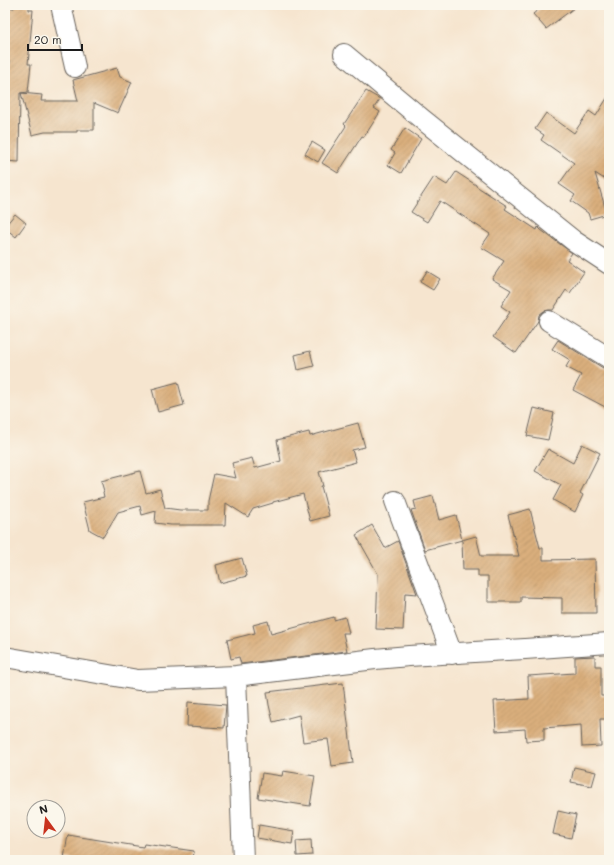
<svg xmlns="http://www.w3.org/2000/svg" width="614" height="865" font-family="Mali,sans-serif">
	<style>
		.building { fill: url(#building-hatch) }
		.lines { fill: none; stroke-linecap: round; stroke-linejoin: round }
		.minor-casing { stroke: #68625b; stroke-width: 22 }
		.minor { stroke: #fff; stroke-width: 20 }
	</style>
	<defs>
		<pattern id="building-hatch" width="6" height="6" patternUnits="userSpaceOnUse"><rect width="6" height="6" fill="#daaf7d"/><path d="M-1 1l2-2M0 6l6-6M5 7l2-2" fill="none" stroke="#ba966b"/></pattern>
	</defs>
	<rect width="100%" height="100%" fill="#fbf7ec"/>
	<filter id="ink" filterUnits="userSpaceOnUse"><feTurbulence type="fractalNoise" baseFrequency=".025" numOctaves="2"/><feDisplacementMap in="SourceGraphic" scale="8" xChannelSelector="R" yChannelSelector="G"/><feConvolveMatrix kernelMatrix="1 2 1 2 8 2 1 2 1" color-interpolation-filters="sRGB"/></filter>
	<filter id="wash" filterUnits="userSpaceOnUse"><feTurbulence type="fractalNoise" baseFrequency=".012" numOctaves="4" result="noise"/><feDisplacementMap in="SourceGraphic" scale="16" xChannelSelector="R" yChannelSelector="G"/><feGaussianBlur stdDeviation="0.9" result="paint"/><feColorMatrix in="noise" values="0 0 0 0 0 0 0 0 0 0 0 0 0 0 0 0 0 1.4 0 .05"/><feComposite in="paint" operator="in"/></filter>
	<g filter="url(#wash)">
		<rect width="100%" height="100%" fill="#f6e5cf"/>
		<g id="blocks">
			<!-- building -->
			<path class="building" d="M14 5H29V10H33L28 64H31L28 92 20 93 19 162 5 161V98L6 90 7 91 10 61H5L8 40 5 39V7L14 8Z
				M544 5H578L546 29 533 14Z
				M117 68 120 77 132 82 118 113 94 103V130H77V132H45L32 135 21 93 42 95 41 101H78L73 80Z
				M366 91 380 99 374 108 380 112 364 137 362 136 338 173 322 163 346 126 344 124Z
				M609 95V182L595 173 607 214 590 219 588 213 571 201 575 195 559 184 574 163 541 140 544 135 535 129 546 113 574 133 589 111 596 116Z
				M405 128 421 139 401 173 388 165 395 153 391 150Z
				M312 142 325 150 318 162 305 154Z
				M456 172 476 185V186L507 206 505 209 537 230 538 227 541 230 572 253 567 260 584 272 570 293 566 290 553 310H549L544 311 539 315 538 321 516 353 493 337 510 312 501 306 511 290 492 279 504 261 481 247 490 234 440 201 427 222 411 212 434 177 447 185Z
				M15 214 26 223 16 237 5 228V226Z
				M427 271 440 279 433 290 420 282Z
				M558 340 603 368 609 369V409L573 390 581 375 566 367 570 360 552 349Z
				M310 351 314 366 298 370 295 355Z
				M178 382 184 405 158 412 152 389Z
				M534 408 554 413 548 440 527 436Z
				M358 423 365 447 352 450 356 462 319 472 323 486H321L329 516 310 521 303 494 273 502V503L253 509 248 517 226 503 225 525H171L155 523 156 511 142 515 140 506 118 512 103 537 90 530 83 502 104 497 103 492 104 491 101 481 140 471 146 493 160 489 165 508 180 510H208V501L214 474 236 478 232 463 252 458 255 468 281 461 277 440 309 432 310 436Z
				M582 444 600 453 580 493 583 495 575 512 553 500 561 485 535 471 548 449 573 463Z
				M433 496 439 520 456 515 462 540 476 536 481 556H519L508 515 530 509 540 548H543V560L595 559 596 613H562V598L521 597V602H488V576H478V570H463L462 540 425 550 411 510 416 509 414 501Z
				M372 525 385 548 398 541 417 594 405 593 403 630 376 629 378 574 356 535Z
				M242 558 247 576 220 583 216 565Z
				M334 617V620L345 617 349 633H343L347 651 241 664 239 657 231 659 227 640 255 633 253 625 268 621 271 634Z
				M595 656V666H601V696H608V719H600L601 746 582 747 581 725 544 728V740L526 741 525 729 496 731 494 701 529 699 528 676 575 673V657Z
				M343 683 353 763 332 766 328 739 303 742 299 715 273 722 269 705 267 692Z
				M188 702 226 705 224 728 187 726Z
				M574 767 596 772 592 786 571 782Z
				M283 771 315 776 310 806 258 798 262 773 282 776Z
				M558 811 576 815 571 838 553 834Z
				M259 825 294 831 292 844 257 838Z
				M68 835 143 847 144 844 194 851 193 860H76L64 858Z
				M311 840 312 855 297 856 296 841Z"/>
		</g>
	</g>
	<g filter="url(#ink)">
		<use href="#blocks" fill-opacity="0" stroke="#68625b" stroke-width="1"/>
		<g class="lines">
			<!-- minor casing -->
			<g class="minor-casing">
				<path id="minor" d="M61 5 75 67
					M344 54 422 119 574 241 609 264
					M549 321 609 358
					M395 501 452 654
					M5 657 138 680 236 676 375 659 409 656 525 649 609 643
					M236 676 243 860"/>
			</g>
			<!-- minor -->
			<use href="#minor" class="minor"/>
		</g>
	</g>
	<!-- margin -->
	<rect width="614" height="865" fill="none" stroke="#fbf7ec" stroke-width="20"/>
	<!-- north arrow -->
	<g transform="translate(46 819) rotate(345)"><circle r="19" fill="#fbf7ec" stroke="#a29f99"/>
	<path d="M0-3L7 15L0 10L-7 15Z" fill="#c8321e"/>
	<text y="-6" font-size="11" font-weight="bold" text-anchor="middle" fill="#1c1c1c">N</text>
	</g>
	<!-- scale -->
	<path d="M28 44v6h54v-6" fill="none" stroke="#1c1c1c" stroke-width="2"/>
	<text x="34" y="44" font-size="12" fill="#1c1c1c" stroke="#fbf7ec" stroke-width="3" paint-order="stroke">20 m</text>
</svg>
